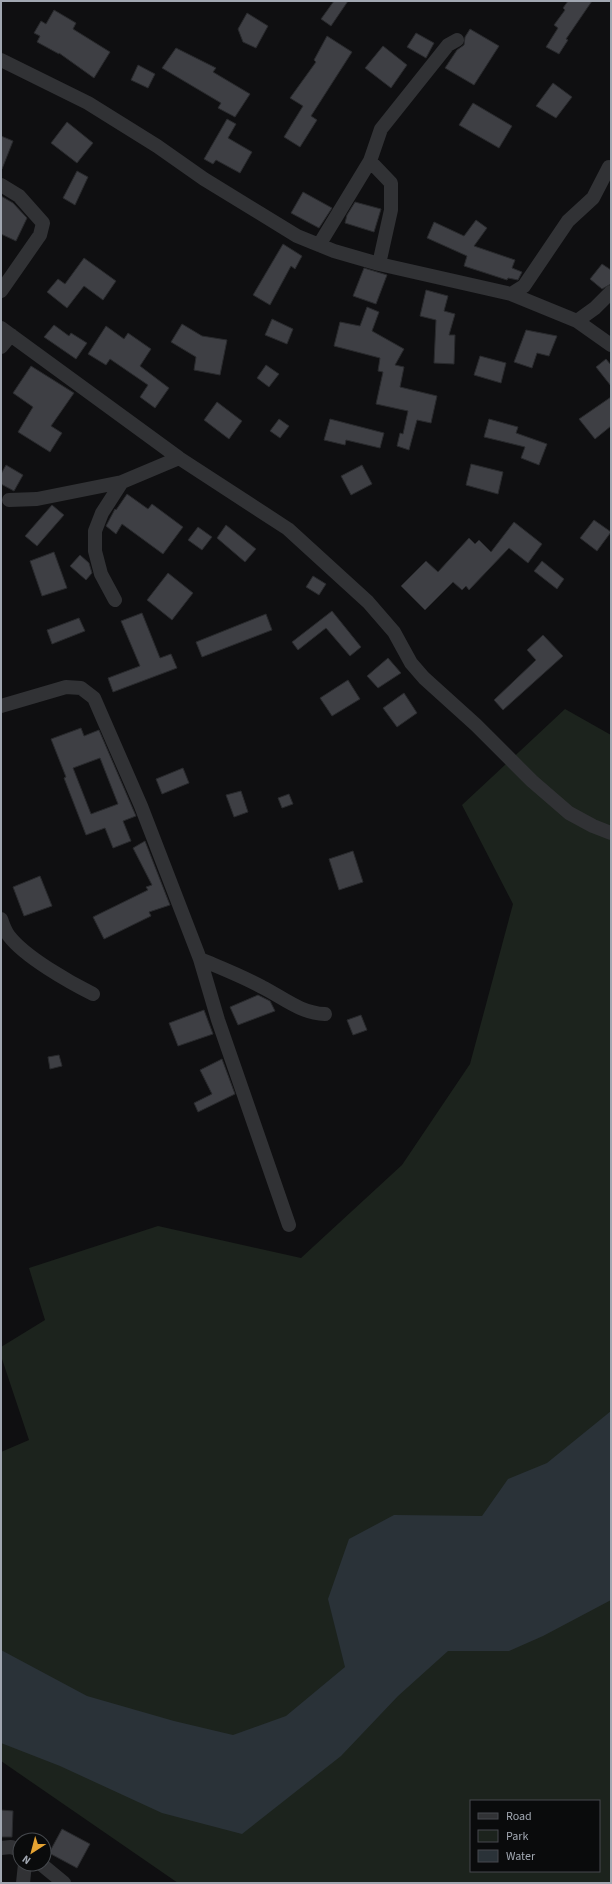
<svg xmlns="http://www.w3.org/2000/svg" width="612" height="1884" font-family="'Source Sans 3',sans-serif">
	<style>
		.green { fill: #1c231d; fill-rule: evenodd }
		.water { fill: #2a3238 }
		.building { fill: #3e3f44; stroke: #292a2d; fill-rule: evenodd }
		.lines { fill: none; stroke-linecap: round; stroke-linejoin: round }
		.street { stroke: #313235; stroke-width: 14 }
	</style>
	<rect width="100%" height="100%" fill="#0f0f11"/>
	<!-- green -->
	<path class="green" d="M565 709 611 735V1883H178L1 1761V1452L29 1440 1 1356V1347L45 1320 29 1268 158 1226 301 1258 402 1165 470 1064 513 904 462 805ZM471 1801H599V1871H471Z"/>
	<!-- water -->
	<path class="water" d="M611 1411V1600L543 1636 509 1651H448L398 1696 341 1756 242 1834 162 1813 60 1766 1 1743V1650L87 1696 174 1721 233 1735 286 1716 345 1667 328 1599 349 1539 394 1515 482 1516 508 1479 547 1463Z"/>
	<!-- building -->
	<path class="building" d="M334 1H348L331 26 321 19Z
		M568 1H592L566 39 568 40 559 54 546 47 558 28 554 25 565 10 563 8Z
		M54 10 76 23 73 29 110 52 94 78 59 53V54L37 42 40 36 34 33 41 21 46 24Z
		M247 13 268 26 256 48 243 42 238 29Z
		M470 29 499 46 474 85 445 68 457 50 464 45 465 37Z
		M416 33 434 43 426 58 407 47Z
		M327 36 352 52 311 116 317 120 300 147 284 137 303 106 290 98 316 62 314 60Z
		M383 46 407 65 391 88 365 68Z
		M176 48 216 68 213 72 250 94 235 117 218 108 221 103 162 68Z
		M138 65 155 74 148 88 131 80Z
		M553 83 572 97 556 118 536 106Z
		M473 103 512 126 499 148 459 125Z
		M227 119 236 124 228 138 252 152 240 173 216 160 213 164 204 159Z
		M67 122 93 143 77 163 51 143Z
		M1 136 13 141 2 169H1Z
		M77 171 88 177 75 205 63 198Z
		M303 192 332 208 319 228 291 213Z
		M1 196 13 203 27 218 16 241 1 234Z
		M355 202 381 209 374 232 345 223 347 215Z
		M476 220 487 228 474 246 515 260 512 268 522 272 518 280 508 278 507 280 464 266 467 256 427 238 434 222 464 236Z
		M283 244 302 256 295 269 291 266 270 305 253 295Z
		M84 258 116 281 103 300 84 286 67 308 47 292 58 279 65 284Z
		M602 264 611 270V284L602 289 590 279Z
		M364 268 387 275 376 304 353 296Z
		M426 290 448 296 444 311 455 314 449 335H455L454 364 434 363 436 320 420 316Z
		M367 307 379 312 372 331 404 349 395 365 404 367 400 387 437 396 431 423 417 420 409 450 397 446 400 433 403 434 408 411 376 404 383 372 378 371 380 358 334 346 340 322 360 326Z
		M272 319 293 329 287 344 265 335Z
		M182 324 202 336 227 340 220 375 194 370 196 357 171 342Z
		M54 325 69 336 71 333 87 343 76 359 44 337Z
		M106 326 124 339 128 333 151 349 140 366 169 388 155 408 140 397 148 385 110 359 106 365 88 354Z
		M526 330 557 336 549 356 537 353 532 368 514 362Z
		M480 356 506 363 501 383 474 375Z
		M606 359 611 365V386L596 367Z
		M266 365 279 374 269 387 257 378Z
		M31 366 74 393 51 426 62 433 50 452 18 432 33 407 13 393Z
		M611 397V426L595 439 579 419Z
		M217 402 242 421 229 439 204 420Z
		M279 419 289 426 280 438 270 431Z
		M330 419 384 433 380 448 346 440 345 445 324 440Z
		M489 419 518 427 516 433 547 444 539 465 521 458 525 447 484 437Z
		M471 464 503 472 498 494 466 485Z
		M6 465 23 475 14 491 1 484V474Z
		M362 465 372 484 351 495 341 476Z
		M127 494 148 509 152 504 183 527 163 554 122 524 116 534 106 526 115 509 116 510Z
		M52 505 64 515 37 546 25 536Z
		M594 520 611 532 597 551 580 538Z
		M514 522 542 544 528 563 509 548 469 590 466 586 462 590 453 582 425 610 401 586 426 561 438 572 469 538 475 544 479 540 491 552Z
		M226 525 256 549 245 562 217 538Z
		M198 527 212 537 202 550 188 540Z
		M54 552 67 588 42 596 30 561Z
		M80 555 89 563 92 573 86 580 70 566Z
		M542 561 564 579 557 589 534 571Z
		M168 573 193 593 172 620 147 600Z
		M313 576 326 584 319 595 306 587Z
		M332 611 361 647 350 656 326 628 298 650 292 642Z
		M142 613 160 658 171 654 177 668 113 692 108 678 140 666 121 621Z
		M266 614 272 630 202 657 196 642Z
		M79 618 85 631 52 644 47 630Z
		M543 635 563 656 503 710 494 700 536 660 527 650Z
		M388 658 401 673 378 688 367 676Z
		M348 680 360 699 332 716 320 698Z
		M404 693 417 713 397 727 383 708Z
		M81 728 84 736 99 730 136 816 123 821 131 841 113 848 105 828 86 835 64 778 66 777 51 739ZM100 758 118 804 91 814 73 768Z
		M183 768 189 783 162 794 156 779Z
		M241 791 248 812 234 817 226 795Z
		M289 794 293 804 282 808 278 798Z
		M145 841 170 905 149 912 151 916 104 939 93 917 148 890 146 887 152 885 133 848Z
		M353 851 363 882 339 890 329 859Z
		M40 876 52 906 24 916 13 887Z
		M258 995 270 1001 275 1011 238 1025 230 1007Z
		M204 1010 213 1034 178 1046 169 1023Z
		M361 1015 367 1030 353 1035 347 1020Z
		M59 1055 62 1066 50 1069 48 1057Z
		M222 1059 235 1094 198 1112 194 1103 212 1094 200 1070Z
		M1 1810 13 1811 12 1837H1Z
		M62 1829 90 1844 77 1868 49 1853Z"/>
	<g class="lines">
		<!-- street -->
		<path class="street" d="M1 60 88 103 157 146 204 179 297 236 334 251 379 264 511 294 577 321 595 308 611 292
			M370 161 391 183V210L379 264
			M1 185 19 196 43 223 40 235 1 291
			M319 245 370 161 381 129 448 45 457 40
			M511 294 524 286 568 221 593 198 609 167
			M577 321 611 345
			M1 328 179 458 288 529 368 602 394 632 411 663 424 678 476 725 532 781 569 813 593 826 611 833
			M1 347 11 335
			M9 500 37 499 122 482
			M115 600 101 574 95 551V531L102 513 122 482 179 458
			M1 706 66 687 81 688 94 698 141 806 200 959 218 1020 289 1225
			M1 919C3 925 5 931 9 936 25 957 69 982 93 994
			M200 959C221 968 242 976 262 987 284 998 300 1013 325 1014
			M1 1848 11 1847 20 1850
			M41 1864 64 1883
			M23 1883 25 1864"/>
	</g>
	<!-- border -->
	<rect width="612" height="1884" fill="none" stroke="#a1a7b1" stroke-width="4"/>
	<!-- legend -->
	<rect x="470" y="1800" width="130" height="72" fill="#0a0b0c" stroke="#46494e"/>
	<rect x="478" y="1813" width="20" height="6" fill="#313235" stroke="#46494e"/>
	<text x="506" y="1820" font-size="12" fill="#a1a7b1">Road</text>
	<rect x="478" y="1830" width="20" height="12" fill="#1c231d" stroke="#46494e"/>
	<text x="506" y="1840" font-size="12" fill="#a1a7b1">Park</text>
	<rect x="478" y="1850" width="20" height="12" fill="#2a3238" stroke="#46494e"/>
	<text x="506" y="1860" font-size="12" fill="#a1a7b1">Water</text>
	<!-- north arrow -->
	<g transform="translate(32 1852) rotate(216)"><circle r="19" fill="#0a0b0c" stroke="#46494e"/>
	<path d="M0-3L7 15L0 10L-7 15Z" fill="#e6a332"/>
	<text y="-6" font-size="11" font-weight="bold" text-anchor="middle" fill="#a1a7b1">N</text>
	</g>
</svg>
